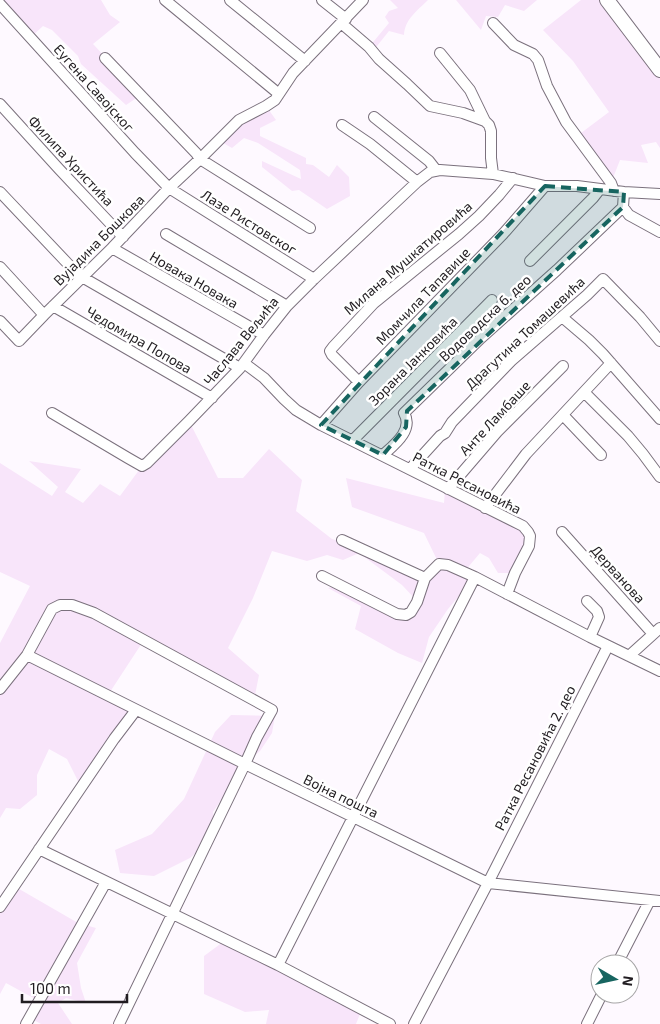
<svg xmlns="http://www.w3.org/2000/svg" width="660" height="1024" font-family="'Exo 2',sans-serif">
	<style>
		.green { fill: #f8e5fa }
		.lines { fill: none; stroke-linecap: round; stroke-linejoin: round }
		.minor-casing { stroke: #7b717d; stroke-width: 12 }
		.major-casing { stroke: #7b717d; stroke-width: 16 }
		.minor { stroke: #fff; stroke-width: 10 }
		.major { stroke: #fff; stroke-width: 14 }
		.marked { fill: #176560; fill-opacity: 0.2; stroke: #176560; stroke-width: 4; stroke-dasharray: 10 6; stroke-linejoin: round }
		.labels { text-anchor: middle; stroke-width: 5; stroke-linejoin: round; paint-order: stroke }
		.street-label { font-size: 14px; fill: #211d21; stroke: #fff }
	</style>
	<rect width="100%" height="100%" fill="#fef9ff"/>
	<!-- green -->
	<path class="green" d="M0 0H101L110 15 120 22 93 44 141 95 126 105 81 64 78 56 52 30 43 26 30 38Z
		M390 0H428C417 11 405 19 404 35L389 31 373 51 369 47 389 23 385 17 389 11 398 8Z
		M456 0H537L524 11 505 5 498 17 486 16 481 30Z
		M581 0H607L660 70V148L656 142 641 145 648 163 620 160 611 183 577 136 609 112 573 61 543 30Z
		M266 106 276 120 260 128V136L306 158V164L313 165 329 177 337 165 349 177 350 196 327 209 299 190 292 191 262 167V161L301 179 300 170 258 143 244 138 232 148 218 140Z
		M189 421 218 478H243L269 449 302 480 296 511 332 539 357 546 425 578 439 564 424 533 352 507 346 478 444 503 445 490 523 526 530 536 515 573H498L489 558 480 553 464 572 475 577 448 609 429 637 422 663 398 653 355 629 361 606 328 588 340 585 406 615 417 601 402 585 359 553 343 560 327 555 307 561 272 551 253 598 228 648 259 675 254 700 144 640 108 695 136 710 81 787 67 759 49 749 37 775V795L20 809 6 808 0 818V643L30 586 0 572V463L52 496 58 487 29 461 81 469 65 492 83 503 100 484 120 496 142 466Z
		M231 715 275 716 272 733 260 751 245 764 213 812 216 836 190 858 154 876 120 873 115 850 152 834 184 799 215 732Z
		M14 886 78 923 96 928 77 963 81 988 86 1003 66 998 58 1003 72 1024H41L30 1018 39 1001 6 983 0 994V908Z
		M223 942 362 1009 356 1024H266L269 1010 245 1012 204 994V956Z"/>
	<g class="lines">
		<!-- minor casing -->
		<g class="minor-casing">
			<path id="minor" d="M165 0 279 94
				M230 0 305 61
				M322 0 346 19
				M0 4 135 153 169 188 314 279
				M341 23 369 47 379 59 407 84 430 106 463 113 485 121 489 125 491 131V158L493 174
				M493 23 514 45 533 54 538 60 547 86 566 122 611 183 614 191
				M440 53 470 90 485 121
				M105 58 196 153 200 159 310 228
				M0 104 59 169 123 237
				M374 117 429 161 436 170
				M342 125 370 144 417 182
				M0 192 70 266 82 277 240 368
				M624 192 623 207 629 215 660 232
				M166 234 287 306
				M112 248 264 335
				M530 261 593 198 600 189
				M0 267 44 315
				M53 306 212 398
				M562 317 589 340 603 354 660 419
				M0 321 19 341 44 315 112 248 169 188 200 159 239 120 266 106 275 100 293 73 363 0
				M244 363 264 378 284 399 296 410 321 425 523 526 528 532 530 536 529 546 515 573 507 594
				M359 382 332 355 330 351 333 347 374 303 459 234 479 216 499 195 513 178
				M584 392 628 436 643 454 660 477
				M52 413 128 458 142 466 147 463 189 421 240 368 264 335 287 306 314 279 417 182 430 172 440 170 493 174 545 186H577L624 192 660 194
				M563 415 601 455
				M321 425 359 382 503 234 545 186
				M353 440 492 300
				M383 455C394 445 414 430 404 413L481 338 557 270 623 207
				M410 469 440 436 445 433 452 422 511 361 587 295 603 279 640 317 660 341
				M448 489 497 432 563 366
				M485 508 526 454 611 363
				M562 532 653 634
				M342 540 425 578
				M322 576 397 614 406 615 411 612 417 602 425 578 439 564 448 565 475 577 590 637 660 671
				M587 601 597 611 599 617 590 637
				M27 655 245 764 488 883 660 901
				M629 656 660 628
				M0 689 27 655 52 609 60 605H72L94 613 272 710 257 737 245 764 119 1024
				M39 849 278 965 390 1024
				M0 907 114 739 136 710
				M617 964 650 900
				M278 965 475 577
				M26 1024 106 882
				M414 1024 488 883 608 646
				M587 1024 602 994"/>
		</g>
		<!-- major casing -->
		<g class="major-casing">
			<path id="major" d="M607 0 660 70"/>
		</g>
		<!-- minor -->
		<use href="#minor" class="minor"/>
		<!-- major -->
		<use href="#major" class="major"/>
	</g>
	<!-- marked area -->
	<path class="marked" d="M545 186 624 192 623 207 407 411 406 427 383 455 321 425Z"/>
	<g class="labels">
		<!-- street labels -->
		<g class="street-label">
			<text transform="translate(94 88) rotate(48)" y="5">Еугена Савојског</text>
			<text transform="translate(71 161) rotate(47)" y="5">Филипа Христића</text>
			<text transform="translate(249 222) rotate(32)" y="5">Лазе Ристовског</text>
			<text transform="translate(99 240) rotate(-45)" y="5">Вујадина Бошкова</text>
			<text transform="translate(408 258) rotate(-41)" y="5">Милана Мушкатировића</text>
			<text transform="translate(194 280) rotate(30)" y="5">Новака Новака</text>
			<text transform="translate(423 296) rotate(-46)" y="5">Момчила Тапавице</text>
			<text transform="translate(485 318) rotate(-43)" y="5">Водоводска 6. део</text>
			<text transform="translate(525 333) rotate(-43)" y="5">Драгутина Томашевића</text>
			<text transform="translate(139 340) rotate(30)" y="5">Чедомира Попова</text>
			<text transform="translate(241 341) rotate(-51)" y="5">Часлава Вељића</text>
			<text transform="translate(413 361) rotate(-45)" y="5">Зорана Јанковића</text>
			<text transform="translate(495 418) rotate(-47)" y="5">Анте Ламбаше</text>
			<text transform="translate(467 483) rotate(27)" y="5">Ратка Ресановића</text>
			<text transform="translate(618 574) rotate(48)" y="5">Дерванова</text>
			<text transform="translate(535 758) rotate(-63)" y="5">Ратка Ресановића 2. део</text>
			<text transform="translate(341 796) rotate(26)" y="5">Војна пошта</text>
		</g>
	</g>
	<!-- north arrow -->
	<g transform="translate(615 979) rotate(99)"><circle r="24" fill="#ffffff" stroke="#a6a5a6"/>
	<path d="M0-4L9 19L0 12L-9 19Z" fill="#176560"/>
	<text y="-8" font-size="14" font-weight="bold" text-anchor="middle" fill="#211d21">N</text>
	</g>
	<!-- scale -->
	<path d="M22 994v8h105v-8" fill="none" stroke="#211d21" stroke-width="2.5"/>
	<text x="30" y="994" font-size="15" fill="#211d21" stroke="#ffffff" stroke-width="4" paint-order="stroke">100 m</text>
</svg>
